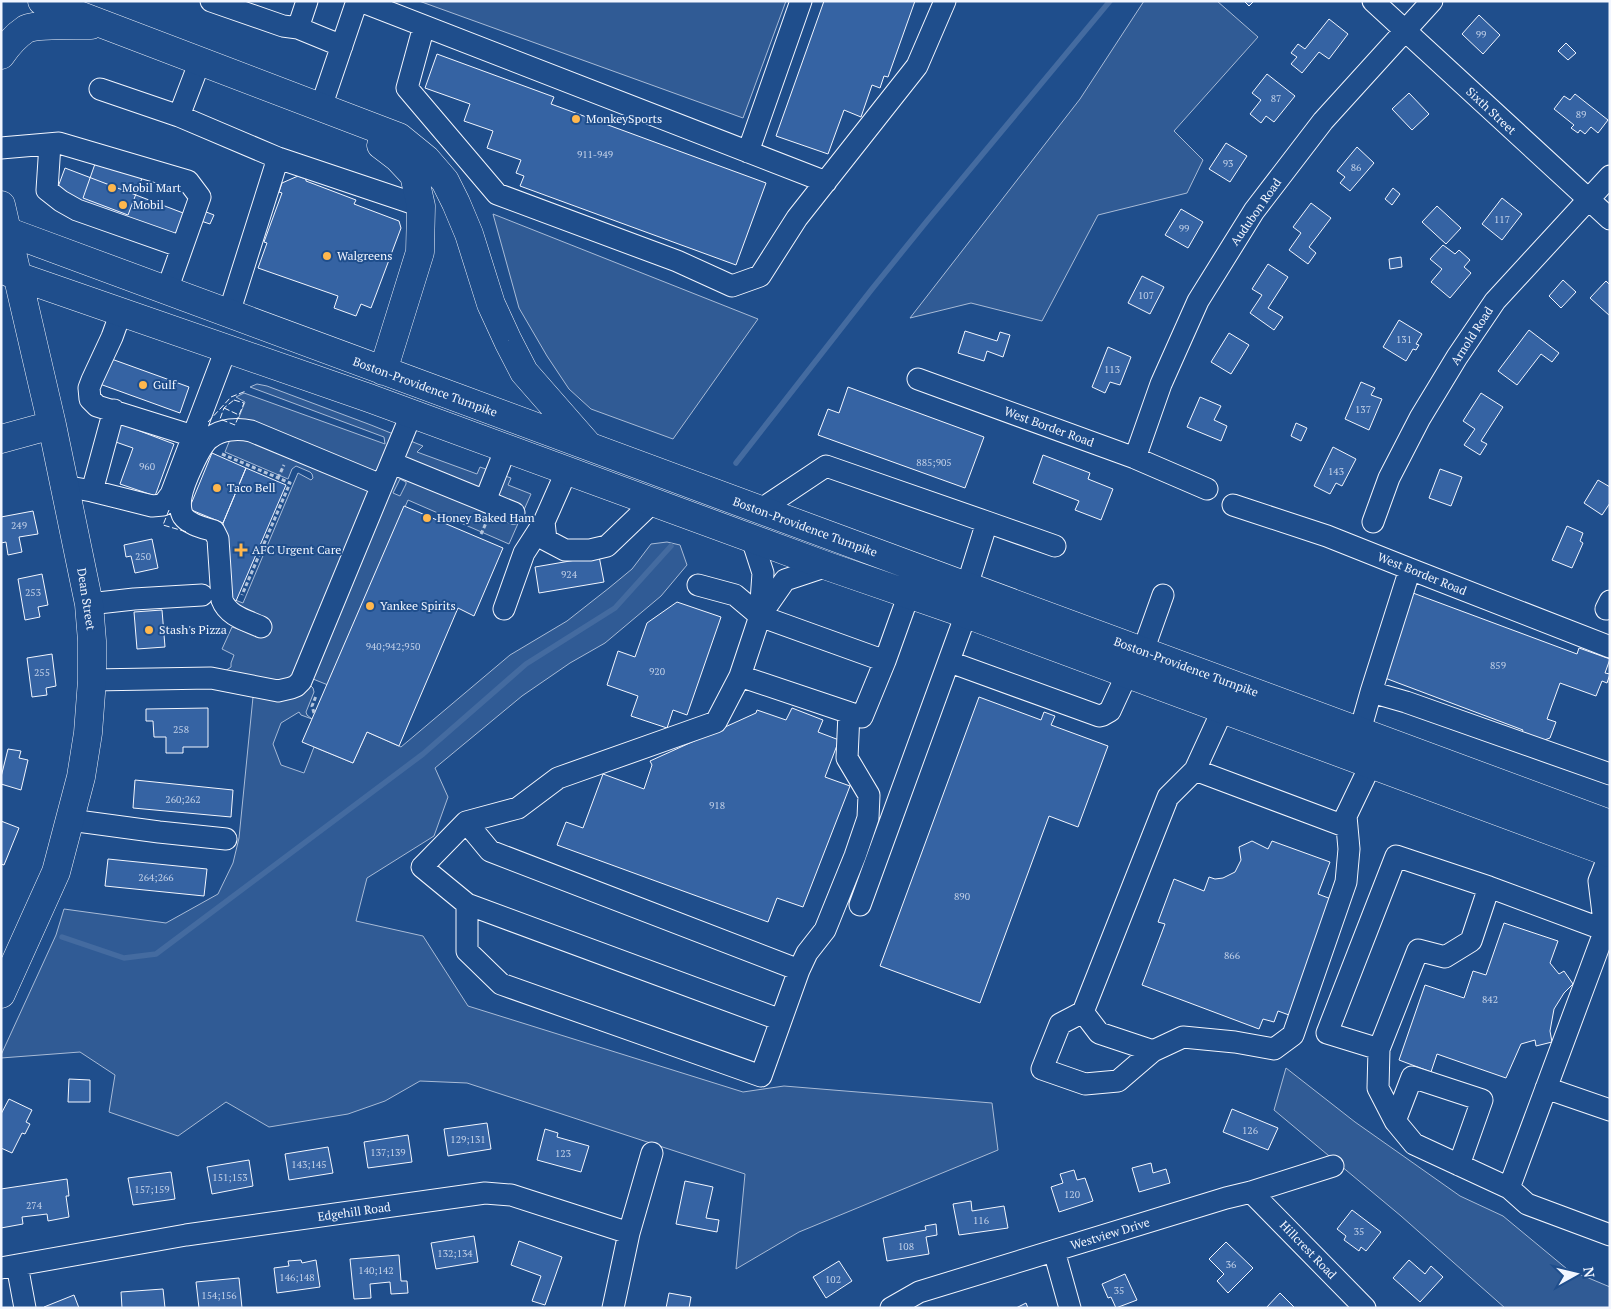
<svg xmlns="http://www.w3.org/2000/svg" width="1611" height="1309" font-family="'PT Serif',serif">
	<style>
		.built { fill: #305b95; stroke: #a8bbd7; fill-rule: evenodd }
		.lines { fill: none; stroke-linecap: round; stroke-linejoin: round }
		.stream { stroke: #446ba0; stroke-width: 5.5 }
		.building { fill: #3563a3; stroke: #f2f6ff }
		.minor-casing { stroke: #f2f6ff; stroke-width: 23 }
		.major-casing { stroke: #f2f6ff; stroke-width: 29 }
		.path { stroke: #b3c4dc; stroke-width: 3; stroke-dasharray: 4 2.5; stroke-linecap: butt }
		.minor { stroke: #1f4e8c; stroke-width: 21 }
		.major { stroke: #1f4e8c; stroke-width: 28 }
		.fence { stroke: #f2f6ff; stroke-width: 1; stroke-dasharray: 6 2.5; stroke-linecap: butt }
		.poi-dot { fill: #ffb74d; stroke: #1f4e8c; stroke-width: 2 }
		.labels { text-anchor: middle; stroke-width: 4; stroke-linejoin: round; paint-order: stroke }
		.number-label { font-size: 10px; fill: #c3d1e8 }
		.street-label { font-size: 12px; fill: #f2f6ff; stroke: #1f4e8c }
		.poi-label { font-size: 12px; fill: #f2f6ff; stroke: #1f4e8c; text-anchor: start }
	</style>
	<rect width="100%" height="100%" fill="#1f4e8c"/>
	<!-- built -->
	<path class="built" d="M419 1H786L743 118Z
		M1144 1H1217L1258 37 1174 131 1203 160 1187 193 1098 215 1042 321 971 303 910 318 1080 99Z
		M493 214 758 319 673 439 591 409 569 389 547 356 519 308Z
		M257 384 267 386 371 425 423 446 417 452 477 474 480 467 511 478 508 485 531 494 509 544 408 500 328 685 313 679 310 685 313 688 314 692 306 712 307 715 312 719 301 715 299 712 281 723 273 744 281 765 304 773 314 747 353 763 367 732 401 747 510 655 567 621 609 588 632 569 651 544 667 542 680 545 687 565 661 596 605 643 570 663 522 696 435 768 448 797 434 836 367 878 356 921 423 936 468 1006 743 1092 784 1086 992 1103 998 1150 799 1232 736 1269 745 1174 467 1083 420 1081 385 1101 348 1114 269 1127 226 1102 178 1136 109 1112 115 1075 80 1052 1 1058V1055L56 935 64 909 166 923 218 894 233 863 239 838 253 697 225 671 231 667V663L234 655 222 649 232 627 249 633 227 597 243 603 298 473 311 480 313 478 312 474 310 472 296 466 292 469 288 479 225 452 245 402 236 397 244 393 385 444 384 437 250 387ZM400 479 406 482V484L400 496 393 493Z
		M1286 1068 1355 1122 1460 1196 1503 1216 1567 1269 1610 1287V1308H1505L1401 1216 1274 1110Z"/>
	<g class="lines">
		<!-- stream -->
		<path class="stream" d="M736 463 872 289 927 221 1110 1
			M62 937 124 958 156 954 423 754 526 664 615 608 671 546"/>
	</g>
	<!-- building -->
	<path class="building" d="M824 1H915L888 77 884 76 880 88 872 85 861 117 844 110 828 154 776 136Z
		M1244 1H1254L1249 6Z
		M1479 15 1500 35 1483 54 1462 34Z
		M1329 19 1348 34 1329 59 1319 52 1302 73 1291 64 1297 57 1291 53 1298 44 1305 49Z
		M1566 43 1576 53 1568 60 1558 51Z
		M437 54 554 97 551 104 766 183 736 265 520 186 524 176 516 173 521 160 487 148 493 131 464 121 470 104 425 88Z
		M1267 74 1295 96 1274 122 1266 116 1261 123 1250 114 1261 100 1252 93Z
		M1409 93 1429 114 1412 130 1392 109Z
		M1575 94 1608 120 1598 133 1591 127 1585 134 1580 130 1578 133 1571 128 1574 125 1554 109 1564 96 1570 100Z
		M1226 143 1247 156 1230 182 1209 169Z
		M1357 147 1374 163 1350 191 1340 183 1345 177 1337 171Z
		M96 161 142 178 128 215 83 198Z
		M65 168 191 216 181 242 55 195Z
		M298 176 306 179V181L356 200 354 204 399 221 401 228 371 308 361 304 356 316 334 308 338 296 258 268 267 243 264 242 282 193 279 192 282 183Z
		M1393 188 1400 194 1392 205 1385 199Z
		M1502 198 1522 214 1502 240 1482 224Z
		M1311 203 1331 218 1309 247 1316 253 1308 264 1289 250 1301 233 1293 227Z
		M1437 206 1461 228 1446 244 1422 222Z
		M1181 209 1203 222 1188 248 1165 235Z
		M201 210 214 215 210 224 198 220Z
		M1443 245 1455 254 1459 250 1470 260 1464 267 1471 273 1450 298 1431 282 1442 269 1430 259Z
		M1401 257 1402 267 1390 269 1389 259Z
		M1268 264 1288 277 1268 308 1283 317 1274 330 1250 313 1262 295 1252 289Z
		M1142 276 1164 287 1150 314 1128 303Z
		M1563 280 1576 292 1561 308 1549 296Z
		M1606 281 1610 285V316L1590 298Z
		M1399 320 1422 334 1416 344 1419 345 1416 350 1413 349 1406 361 1383 347Z
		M1529 330 1559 353 1552 362 1541 354 1517 385 1498 371Z
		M965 331 997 341 1000 332 1010 335 1003 357 987 351 984 361 958 353Z
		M1229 333 1249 345 1231 374 1211 362Z
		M1108 347 1131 357 1120 385 1110 382 1105 393 1092 387Z
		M106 357 189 387 180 413 97 383Z
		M1361 382 1375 388 1371 395 1382 399 1369 430 1345 419Z
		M848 387 984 437 965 488 818 435 828 409 839 413Z
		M1481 393 1503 407 1481 441 1487 444 1480 455 1464 445 1475 429 1463 421Z
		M1200 397 1221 406 1214 420 1227 426 1221 441 1187 427Z
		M116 422 174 444 155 496 120 484 133 448 110 440Z
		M1296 423 1307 428 1301 441 1291 436Z
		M1333 447 1356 459 1342 486 1336 483 1330 494 1314 486Z
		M212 453 246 468 223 523 189 509Z
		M1043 455 1090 473 1088 479 1113 489 1101 520 1075 510 1079 501 1033 483Z
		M246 468 286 485 236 601 227 597 223 523Z
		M1440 469 1462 477 1451 506 1429 498Z
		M1598 480 1610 487V503L1602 515 1584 503Z
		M404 506 503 548 474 616 458 608 399 746 367 732 353 763 302 742Z
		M33 511 38 534 19 537 22 552 8 555 6 542 1 543V517Z
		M1567 526 1583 533 1580 541 1583 543 1572 568 1552 560Z
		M152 539 158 568 135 573 131 556 126 557 124 545Z
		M599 556 604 582 539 593 535 567Z
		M42 574 48 605 38 607 40 617 25 620 18 579Z
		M1413 593 1577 654 1579 648 1610 659 1605 673 1610 674 1607 683 1602 681 1596 696 1560 683 1547 719 1556 722 1550 738 1536 743 1520 738 1523 730 1385 678Z
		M677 602 721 617 687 715 673 710 667 728 631 716 638 696 607 685 618 651 635 657 647 623Z
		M162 610 165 647 137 649 134 612Z
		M52 654 56 686 46 688 47 695 32 697 27 658Z
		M979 697 1041 720 1044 712 1055 716 1051 725 1108 746 1078 827 1049 816 980 1003 880 966Z
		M208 708V747H183V753H166V737H154L153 721H146V709Z
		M792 708 823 720 818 732 839 740 825 777 850 786 803 907 777 898 768 922 557 845 566 822 583 828 603 774 644 789 652 765 650 761 756 713 757 710 786 720Z
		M8 749 21 751 19 758 28 760 21 790 1 784V777Z
		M135 780 233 790 231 817 133 808Z
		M1 821 19 828 4 865 1 864Z
		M1252 841 1268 849 1272 841 1330 862 1318 894 1331 899 1289 1015 1278 1011 1274 1022 1263 1019 1259 1029 1142 985 1165 924 1158 922 1174 879 1204 891 1209 877 1215 879 1223 878 1235 872 1241 860 1239 847Z
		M108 859 207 869 204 896 105 886Z
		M1504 923 1558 941 1550 963 1559 974 1564 971 1573 984 1564 993 1554 1009 1550 1031 1552 1042 1536 1046 1535 1040 1521 1044 1506 1078 1437 1054 1431 1072 1399 1060 1425 985 1464 998 1473 971 1486 975Z
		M69 1079 90 1080V1102H68Z
		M9 1099 32 1110 26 1122 30 1124 25 1134 22 1133 12 1153 1 1148V1114Z
		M1232 1109 1278 1128 1268 1150 1223 1132Z
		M487 1123 491 1149 448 1156 444 1129Z
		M545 1129 558 1133 557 1137 589 1146 581 1172 537 1160Z
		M408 1135 412 1162 368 1168 364 1142Z
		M328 1147 333 1173 289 1180 285 1154Z
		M249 1160 253 1186 212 1194 207 1167Z
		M1151 1163 1153 1173 1166 1169 1170 1183 1139 1192 1132 1168Z
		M1074 1170 1077 1180 1085 1178 1093 1201 1059 1212 1051 1187 1063 1183 1060 1174Z
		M171 1172 175 1199 133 1205 128 1178Z
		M67 1179 69 1196H66L69 1217 48 1221 47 1214 22 1217 23 1224 1 1228V1189Z
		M685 1181 713 1187 706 1218 719 1220 717 1232 676 1224Z
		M971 1201 972 1211 1004 1206 1008 1228 959 1235 953 1204Z
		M1352 1210 1381 1232 1366 1251 1361 1247 1359 1251 1344 1240 1346 1236 1337 1229Z
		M936 1224 937 1235 926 1237 929 1254 887 1261 883 1238 926 1230 925 1226Z
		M474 1236 478 1262 436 1269 431 1243Z
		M519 1241 562 1257 545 1305 532 1301 541 1276 511 1265Z
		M1226 1242 1253 1268 1228 1293 1217 1281 1224 1274 1209 1259Z
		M399 1255 401 1281H407L408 1293 391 1294 390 1282 370 1284 371 1298 354 1299 350 1259Z
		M301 1260 302 1263 316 1260 320 1287 277 1293 274 1268 289 1266 288 1261Z
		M1409 1260 1425 1274 1431 1266 1443 1277 1420 1302 1393 1278Z
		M839 1261 852 1281 826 1298 813 1277Z
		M1125 1274 1137 1300 1116 1308 1111 1297 1108 1298 1102 1284Z
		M239 1278 242 1308H199L196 1282Z
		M163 1289 165 1308H122L121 1292Z
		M669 1293 691 1297 689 1308H666Z
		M1280 1293 1295 1308H1266Z
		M74 1295 79 1308H45L44 1307Z
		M1026 1303 1028 1308H1016Z"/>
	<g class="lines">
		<!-- minor casing -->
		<g class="minor-casing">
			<path id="minor" d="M211 1 283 26 298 28 307 1
				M360 1 826 182
				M1373 1 1610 219
				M424 26 407 88 497 194 677 261 732 286 760 276 797 218 917 66 945 1
				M298 28 342 46
				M100 89 179 116 278 158 421 206
				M321 107 357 1
				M179 116 200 61
				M50 144 47 190 61 201 77 210 182 247
				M1 148 59 143 188 181 200 197 167 290
				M748 152 801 1
				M121 312 112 337 92 380 89 388 90 399 97 406 193 436
				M229 313 278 158
				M918 379 1135 458 1207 489
				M1135 458 1161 384 1198 301 1254 211 1323 121 1432 1
				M392 463 485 501 506 448
				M64 486 92 491 152 506 163 505 171 494 226 349
				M92 491 114 410
				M485 501 514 513
				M1233 505 1327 536 1410 569 1610 647
				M760 510 826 466 987 522 967 586
				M544 522 546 540 565 550H590L607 546 653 502
				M987 522 1055 546
				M1373 522 1389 478 1420 418 1457 357 1495 301 1610 176
				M752 539 763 573 760 616 740 676 862 717 885 661
				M698 585 735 595 760 616 885 661 909 594
				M89 604 134 599 202 595
				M504 609 524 553 544 522 567 470
				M1606 609 1610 601
				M760 616 785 580 827 566
				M261 627C246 620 228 616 222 600L218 539 214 531C205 528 189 525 183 516 180 511 180 502 181 497 183 484 200 445 210 438 221 429 238 428 251 431L381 485
				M1143 651 1163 595
				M950 662 1099 716 1103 715 1110 711 1127 674
				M92 680 211 678 278 691 291 688 296 686 301 681 411 415
				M1371 692 1410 569
				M1223 709 1195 770 1168 797 1083 1012 1060 1024 1042 1069 1085 1084 1118 1081 1153 1051 1183 1037 1235 1042 1274 1049 1293 1035 1346 882 1349 849 1346 816 1371 764
				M1360 731 1371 692 1406 702 1610 774
				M1195 770 1347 827
				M70 820 159 832 226 839
				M466 822 490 851 799 970 761 1076 501 984 467 951V904L422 867 466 822 518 808 558 778 716 722 740 676
				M1489 887 1471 941 1445 957 1418 950 1379 1049 1378 1088 1395 1121 1414 1144 1509 1188 1605 930 1610 926
				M467 904 781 1020
				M860 905 966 614
				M1605 930 1599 881 1610 853
				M799 970 807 953 825 930 855 856 868 818 869 795 847 758 849 713
				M1083 1012 1099 1033 1153 1051
				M1379 1049 1327 1033 1396 856 1489 887 1610 932
				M1546 1088 1610 1110
				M1395 1121 1412 1077 1482 1100 1459 1165
				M1509 1188 1527 1204 1610 1235
				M1251 1192 1365 1308
				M629 1233 652 1153
				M1054 1251 1070 1308
				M17 1265 25 1308
				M1 1268 186 1235 485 1193 511 1195 629 1233 613 1308
				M891 1308 919 1292 1226 1198 1251 1192 1333 1166"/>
		</g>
		<!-- major casing -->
		<g class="major-casing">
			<path id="major" d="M42 1 399 137 426 159 445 181 456 203 469 234 491 304 508 341 524 372 587 444
				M1 55C7 46 17 35 26 29 36 24 78 25 91 25
				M381 145 398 158 414 175 421 206 420 252 383 371
				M1 205 52 425 89 604 92 641V680L88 733 81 777 56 872 1 994
				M1 229 1610 824
				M1 269 17 276 369 398 827 566 966 614 1610 853
				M1 439 52 425"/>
		</g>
		<!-- path -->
		<path class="path" d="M222 454 290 483 242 595
			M278 478 284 465
			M481 534 487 521
			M314 713 312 706 316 696"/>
		<!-- minor -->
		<use href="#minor" class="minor"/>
		<!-- major -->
		<use href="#major" class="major"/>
		<!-- fence -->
		<path class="fence" d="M234 400 244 403 235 425 220 419 224 408Z
			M224 408 239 415
			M208 422 231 397 246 391
			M169 510 163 525 187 532"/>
	</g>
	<!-- markers -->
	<g class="poi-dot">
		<circle cx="576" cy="119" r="5"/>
		<circle cx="112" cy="188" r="5"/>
		<circle cx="123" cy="205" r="5"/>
		<circle cx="327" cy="256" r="5"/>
		<circle cx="143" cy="385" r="5"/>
		<circle cx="217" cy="488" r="5"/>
		<circle cx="427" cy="518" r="5"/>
		<path d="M238.5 542.5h5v5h5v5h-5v5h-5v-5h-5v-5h5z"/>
		<circle cx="370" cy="606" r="5"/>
		<circle cx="149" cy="630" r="5"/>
	</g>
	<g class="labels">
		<!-- number labels -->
		<g class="number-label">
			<text x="1481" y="38">99</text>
			<text x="1276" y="102">87</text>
			<text x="1581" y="118">89</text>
			<text x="595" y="158">911-949</text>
			<text x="1228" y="167">93</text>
			<text x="1356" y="171">86</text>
			<text x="1502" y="223">117</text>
			<text x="1184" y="232">99</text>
			<text x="1146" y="299">107</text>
			<text x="1404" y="343">131</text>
			<text x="1112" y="373">113</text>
			<text x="1363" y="413">137</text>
			<text x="934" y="466">885;905</text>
			<text x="147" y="470">960</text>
			<text x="1336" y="475">143</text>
			<text x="19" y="529">249</text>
			<text x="143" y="560">250</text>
			<text x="569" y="578">924</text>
			<text x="33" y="596">253</text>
			<text x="393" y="650">940;942;950</text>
			<text x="1498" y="669">859</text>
			<text x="657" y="675">920</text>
			<text x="42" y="676">255</text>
			<text x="181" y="733">258</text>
			<text x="183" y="803">260;262</text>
			<text x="717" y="809">918</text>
			<text x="156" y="881">264;266</text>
			<text x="962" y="900">890</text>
			<text x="1232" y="959">866</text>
			<text x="1490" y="1003">842</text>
			<text x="1250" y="1134">126</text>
			<text x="468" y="1143">129;131</text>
			<text x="388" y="1156">137;139</text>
			<text x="563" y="1157">123</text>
			<text x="309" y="1168">143;145</text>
			<text x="230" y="1181">151;153</text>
			<text x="152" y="1193">157;159</text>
			<text x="1072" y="1198">120</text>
			<text x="34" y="1209">274</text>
			<text x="981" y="1224">116</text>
			<text x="1359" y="1235">35</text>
			<text x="906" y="1250">108</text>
			<text x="455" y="1257">132;134</text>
			<text x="1231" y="1268">36</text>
			<text x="376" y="1274">140;142</text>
			<text x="297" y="1281">146;148</text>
			<text x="833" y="1283">102</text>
			<text x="1119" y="1294">35</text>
			<text x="219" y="1299">154;156</text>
		</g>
		<!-- street labels -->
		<g class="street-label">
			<text transform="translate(1491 111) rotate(43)" y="4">Sixth Street</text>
			<text transform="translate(1256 212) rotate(-55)" y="4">Audubon Road</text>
			<text transform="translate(1472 336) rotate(-57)" y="4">Arnold Road</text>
			<text transform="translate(425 387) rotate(20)" y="4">Boston-Providence Turnpike</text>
			<text transform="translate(1049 427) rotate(20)" y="4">West Border Road</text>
			<text transform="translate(805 527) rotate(20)" y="4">Boston-Providence Turnpike</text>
			<text transform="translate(1422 574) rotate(22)" y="4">West Border Road</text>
			<text transform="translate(86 599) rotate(81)" y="4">Dean Street</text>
			<text transform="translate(1186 667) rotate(20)" y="4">Boston-Providence Turnpike</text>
			<text transform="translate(354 1212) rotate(-8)" y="4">Edgehill Road</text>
			<text transform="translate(1110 1234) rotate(-17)" y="4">Westview Drive</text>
			<text transform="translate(1308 1250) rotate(46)" y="4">Hillcrest Road</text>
		</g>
		<!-- poi labels -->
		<g class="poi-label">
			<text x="586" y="123">MonkeySports</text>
			<text x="122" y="192">Mobil Mart</text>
			<text x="133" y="209">Mobil</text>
			<text x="337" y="260">Walgreens</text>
			<text x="153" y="389">Gulf</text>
			<text x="227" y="492">Taco Bell</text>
			<text x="437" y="522">Honey Baked Ham</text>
			<text x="252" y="554">AFC Urgent Care</text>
			<text x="380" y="610">Yankee Spirits</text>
			<text x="159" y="634">Stash's Pizza</text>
		</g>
	</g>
	<!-- border -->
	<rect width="1611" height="1309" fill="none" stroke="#f2f6ff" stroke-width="5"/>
	<!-- north arrow -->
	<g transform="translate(1576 1274) rotate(82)" stroke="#1f4e8c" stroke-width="4" paint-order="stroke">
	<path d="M0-4L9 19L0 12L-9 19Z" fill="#f2f6ff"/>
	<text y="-8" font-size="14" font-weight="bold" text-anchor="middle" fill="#f2f6ff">N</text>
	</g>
</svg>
